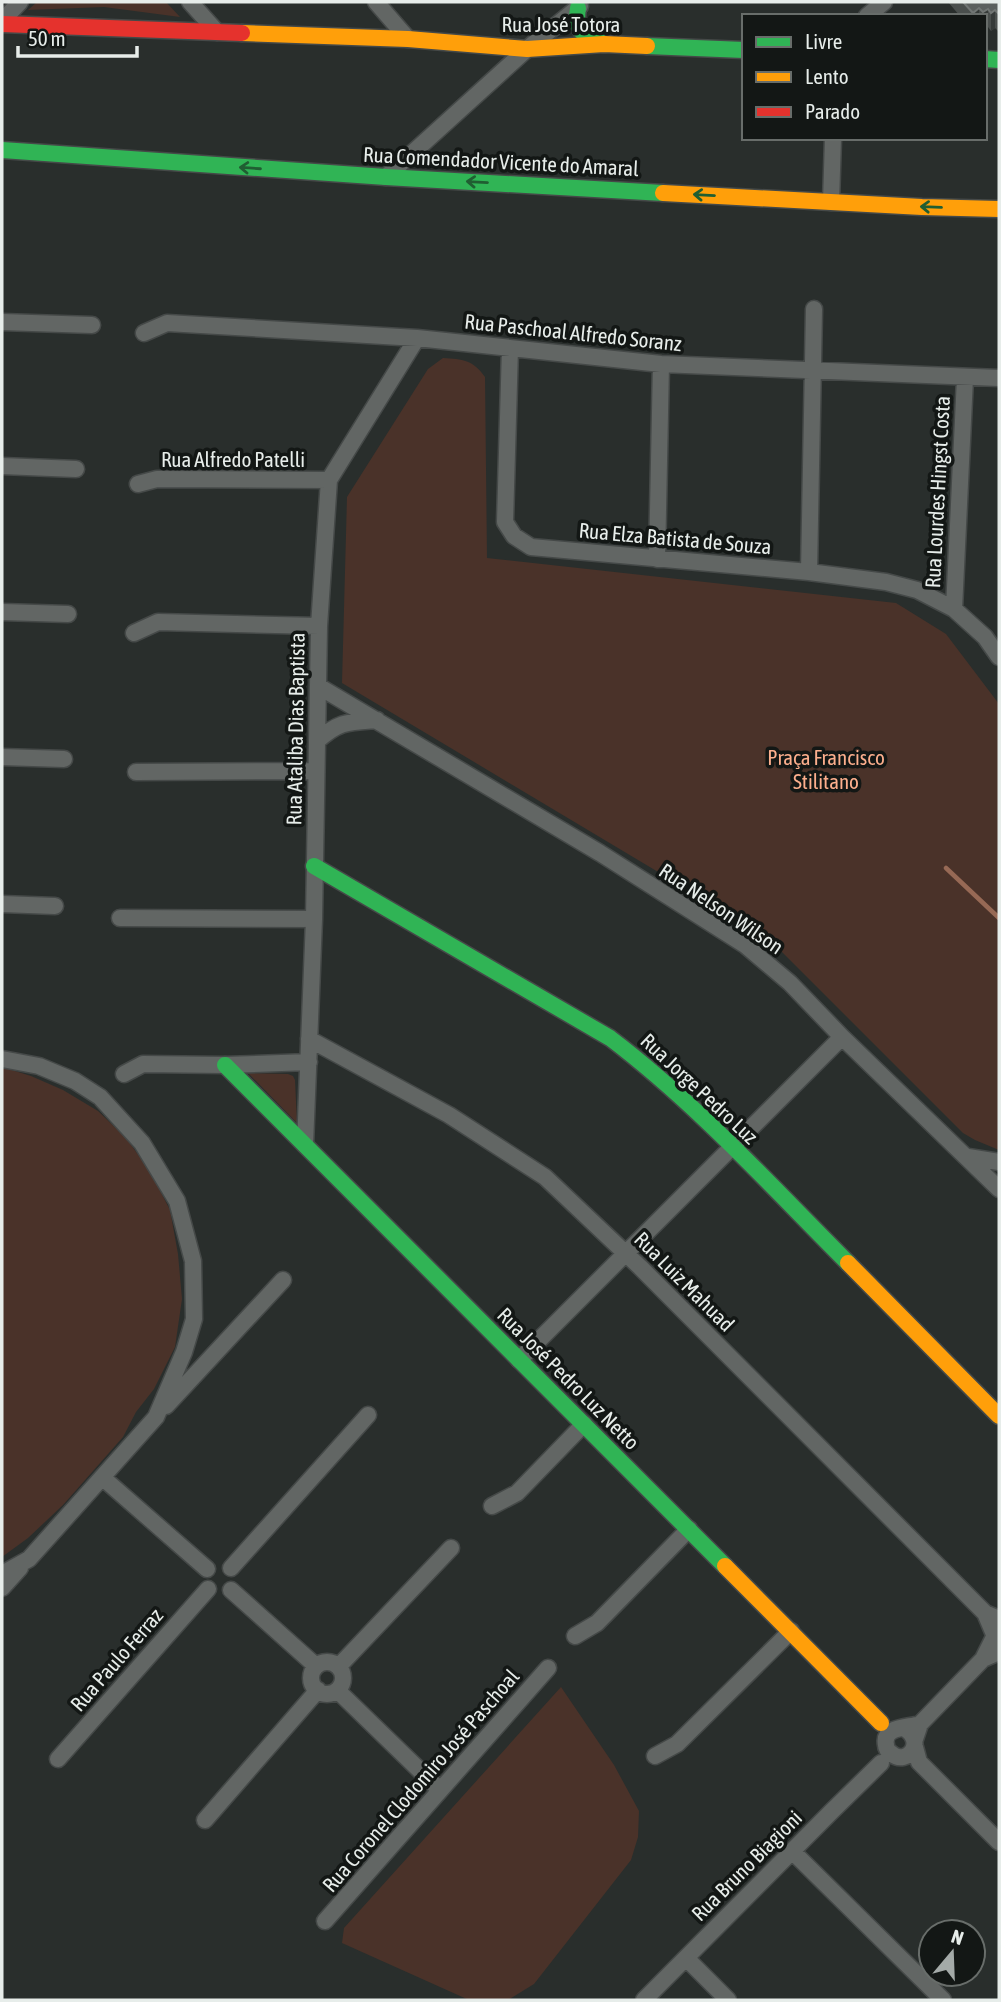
<svg xmlns="http://www.w3.org/2000/svg" width="1001" height="2002" font-family="'Asap Condensed',sans-serif">
	<style>
		.green { fill: #4a3229 }
		.lines { fill: none; stroke-linecap: round; stroke-linejoin: round }
		.stream { stroke: #976955; stroke-width: 4.5 }
		.street-casing { stroke: #454948; stroke-width: 19 }
		.fast-casing { stroke: #454948; stroke-width: 19 }
		.slow-casing { stroke: #454948; stroke-width: 19 }
		.jam-casing { stroke: #454948; stroke-width: 19 }
		.street { stroke: #626664; stroke-width: 16 }
		.fast { stroke: #30b455; stroke-width: 16 }
		.slow { stroke: #ff9f0a; stroke-width: 16 }
		.jam { stroke: #e5322d; stroke-width: 16 }
		.wall { fill: #4a4f4d }
		.shaded-wall { fill: #363b39 }
		.building { fill: #5b605e; stroke: #717674; stroke-width: 2 }
		.oneway { stroke: #205e32 }
		.labels { text-anchor: middle; stroke-width: 7; stroke-linejoin: round; paint-order: stroke }
		.street-label { font-size: 21px; fill: #e7edea; stroke: #131715 }
		.park-label { font-size: 21px; fill: #fdaf8d; stroke: #131715 }
	</style>
	<rect width="100%" height="100%" fill="#292e2c"/>
	<!-- green -->
	<path class="green" d="M37 2H166L180 17 104 7 28 10Z
		M443 358C463 359 473 360 485 377L487 558 896 603 946 634 999 704V1150L975 1140 963 1133 767 937 342 683 347 497 428 369Z
		M2 1067 31 1076 63 1090 98 1111 126 1138 150 1171 170 1210 178 1254 182 1299 175 1347 154 1389 136 1412 123 1437 63 1505 28 1538 2 1557Z
		M248 1073 288 1074 293 1076 295 1080 297 1123Z
		M561 1687 614 1765 639 1811 638 1837 631 1860 534 1984 508 2000H469L342 1943 344 1928Z"/>
	<g class="lines">
		<!-- stream -->
		<path class="stream" d="M946 868 999 918"/>
		<!-- street casing -->
		<g class="street-casing">
			<path id="street" d="M190 2 217 32
				M376 2 408 39
				M867 16 884 2
				M2 21 20 2
				M386 177 527 49 580 6
				M831 202 833 138
				M2 322 92 325
				M144 333 167 323 417 338 661 364 999 378
				M510 348 505 522 514 536 531 547 809 572 886 582 917 590 954 609 985 637 999 657
				M2 466 76 469
				M138 484 157 479 329 480
				M657 559 661 364
				M809 572 814 309
				M954 609 965 378
				M2 612 68 614
				M134 633 158 622 319 626
				M318 686 600 853 745 945 790 983 842 1037 999 1189
				M317 741C339 721 348 722 377 720
				M2 757 64 759
				M136 772 316 771
				M2 904 55 906
				M120 918 314 919
				M309 1039 449 1115 545 1177 640 1267 985 1613
				M2 1059 39 1066 75 1081 100 1097 142 1143 177 1201 193 1261 194 1319 184 1352 156 1417 29 1559 2 1574
				M124 1074 143 1064 225 1065 309 1062
				M305 1145 314 919 319 626 329 480 417 338
				M968 1157 999 1162
				M519 1360 842 1037
				M166 1406 283 1280
				M103 1478 207 1569
				M492 1506 517 1493 584 1424
				M231 1568 368 1415
				M2 1588 20 1568
				M231 1590 316 1666
				M993 1632 985 1613 999 1619
				M575 1636 597 1623 689 1529
				M993 1639 983 1659 999 1652
				M311 1678a16 16 0 1 1 32 0a16 16 0 1 1-32 0Z
				M339 1666 451 1548
				M338 1691 440 1790
				M920 1724 983 1659
				M904 1728C927 1742 907 1766 892 1754 889 1752 886 1749 886 1745 882 1726 908 1728 920 1724L915 1739
				M915 1747 919 1762 999 1842
				M655 1756 677 1744 791 1631
				M58 1759 208 1589
				M205 1820 318 1690
				M792 1851 943 2000
				M325 1921 548 1668
				M686 1958 728 2000
				M644 2000 832 1811 881 1763"/>
		</g>
		<!-- fast casing -->
		<g class="fast-casing">
			<path id="fast" d="M578 8C574 33 584 35 604 44
				M647 46 744 50
				M985 59 999 60
				M2 150 386 177 663 193
				M314 866 610 1038C697 1104 771 1186 848 1263
				M225 1065 725 1566"/>
		</g>
		<!-- slow casing -->
		<g class="slow-casing">
			<path id="slow" d="M242 33 408 39 527 49 604 44 647 46
				M663 193 922 207 999 209
				M848 1263 999 1416
				M725 1566 881 1723"/>
		</g>
		<!-- jam casing -->
		<g class="jam-casing">
			<path id="jam" d="M2 24 242 33"/>
		</g>
		<!-- street -->
		<use href="#street" class="street"/>
		<!-- fast -->
		<use href="#fast" class="fast"/>
		<!-- slow -->
		<use href="#slow" class="slow"/>
		<!-- jam -->
		<use href="#jam" class="jam"/>
	</g>
	<!-- wall -->
	<path class="wall" d="M948 2H999V32L995 28 991 31 988 27 985 16H960Z"/>
	<!-- shaded-wall -->
	<path class="shaded-wall" d="M979 8V16H973V13Z
		M988 9V27L985 29V16H983V12Z
		M995 10V28L991 31V13Z"/>
	<!-- building -->
	<path class="building" d="M963 2H999V14L995 10 991 13 988 9 983 12 979 8 973 13Z"/>
	<!-- one-way arrows -->
	<defs><path id="oneway-shaft" d="M-6 0H5M1.5-3L5.5 0L1.5 3" fill="none" stroke-width="1.6" stroke-linecap="round" stroke-linejoin="round" transform="scale(1.75)"/></defs>
	<g class="oneway">
		<use href="#oneway-shaft" transform="translate(250 168) rotate(-176)"/>
		<use href="#oneway-shaft" transform="translate(477 182) rotate(-177)"/>
		<use href="#oneway-shaft" transform="translate(704 195) rotate(-177)"/>
		<use href="#oneway-shaft" transform="translate(931 207) rotate(-178)"/>
	</g>
	<g class="labels">
		<!-- street labels -->
		<g class="street-label">
			<text x="561" y="32">Rua José Totora</text>
			<text transform="translate(501 162) rotate(3)" y="7">Rua Comendador Vicente do Amaral</text>
			<text transform="translate(573 333) rotate(6)" y="7">Rua Paschoal Alfredo Soranz</text>
			<text x="233" y="467">Rua Alfredo Patelli</text>
			<text transform="translate(938 492) rotate(-87)" y="7">Rua Lourdes Hingst Costa</text>
			<text transform="translate(675 539) rotate(5)" y="7">Rua Elza Batista de Souza</text>
			<text transform="translate(296 729) rotate(-89)" y="7">Rua Ataliba Dias Baptista</text>
			<text transform="translate(721 909) rotate(34)" y="7">Rua Nelson Wilson</text>
			<text transform="translate(699 1089) rotate(43)" y="7">Rua Jorge Pedro Luz</text>
			<text transform="translate(684 1282) rotate(45)" y="7">Rua Luiz Mahuad</text>
			<text transform="translate(568 1379) rotate(45)" y="7">Rua José Pedro Luz Netto</text>
			<text transform="translate(117 1660) rotate(-49)" y="7">Rua Paulo Ferraz</text>
			<text transform="translate(421 1781) rotate(-49)" y="7">Rua Coronel Clodomiro José Paschoal</text>
			<text transform="translate(747 1866) rotate(-45)" y="7">Rua Bruno Biagioni</text>
		</g>
		<!-- park labels -->
		<g class="park-label">
			<text x="826" y="765">Praça Francisco<tspan x="826" dy="24">Stilitano</tspan></text>
		</g>
	</g>
	<!-- border -->
	<rect width="1001" height="2002" fill="none" stroke="#e7edea" stroke-width="7"/>
	<!-- legend -->
	<rect x="742" y="14" width="245" height="126" fill="#131715" stroke="#686d6a" stroke-width="2"/>
	<rect x="756" y="37" width="35" height="10" fill="#30b455" stroke="#686d6a" stroke-width="2"/>
	<text x="805" y="49" font-size="21" fill="#e7edea">Livre</text>
	<rect x="756" y="72" width="35" height="10" fill="#ff9f0a" stroke="#686d6a" stroke-width="2"/>
	<text x="805" y="84" font-size="21" fill="#e7edea">Lento</text>
	<rect x="756" y="107" width="35" height="10" fill="#e5322d" stroke="#686d6a" stroke-width="2"/>
	<text x="805" y="119" font-size="21" fill="#e7edea">Parado</text>
	<!-- north arrow -->
	<g transform="translate(952 1953) rotate(19)"><circle r="33" fill="#131715" stroke="#686d6a" stroke-width="2"/>
	<path d="M0-5L12 26L0 18L-12 26Z" fill="#a4aaa8"/>
	<text y="-10" font-size="19" font-weight="bold" text-anchor="middle" fill="#e7edea">N</text>
	</g>
	<!-- scale -->
	<path d="M18 46v10h119v-10" fill="none" stroke="#e7edea" stroke-width="3.5"/>
	<text x="28" y="46" font-size="21" fill="#e7edea" stroke="#131715" stroke-width="5" paint-order="stroke">50 m</text>
</svg>
